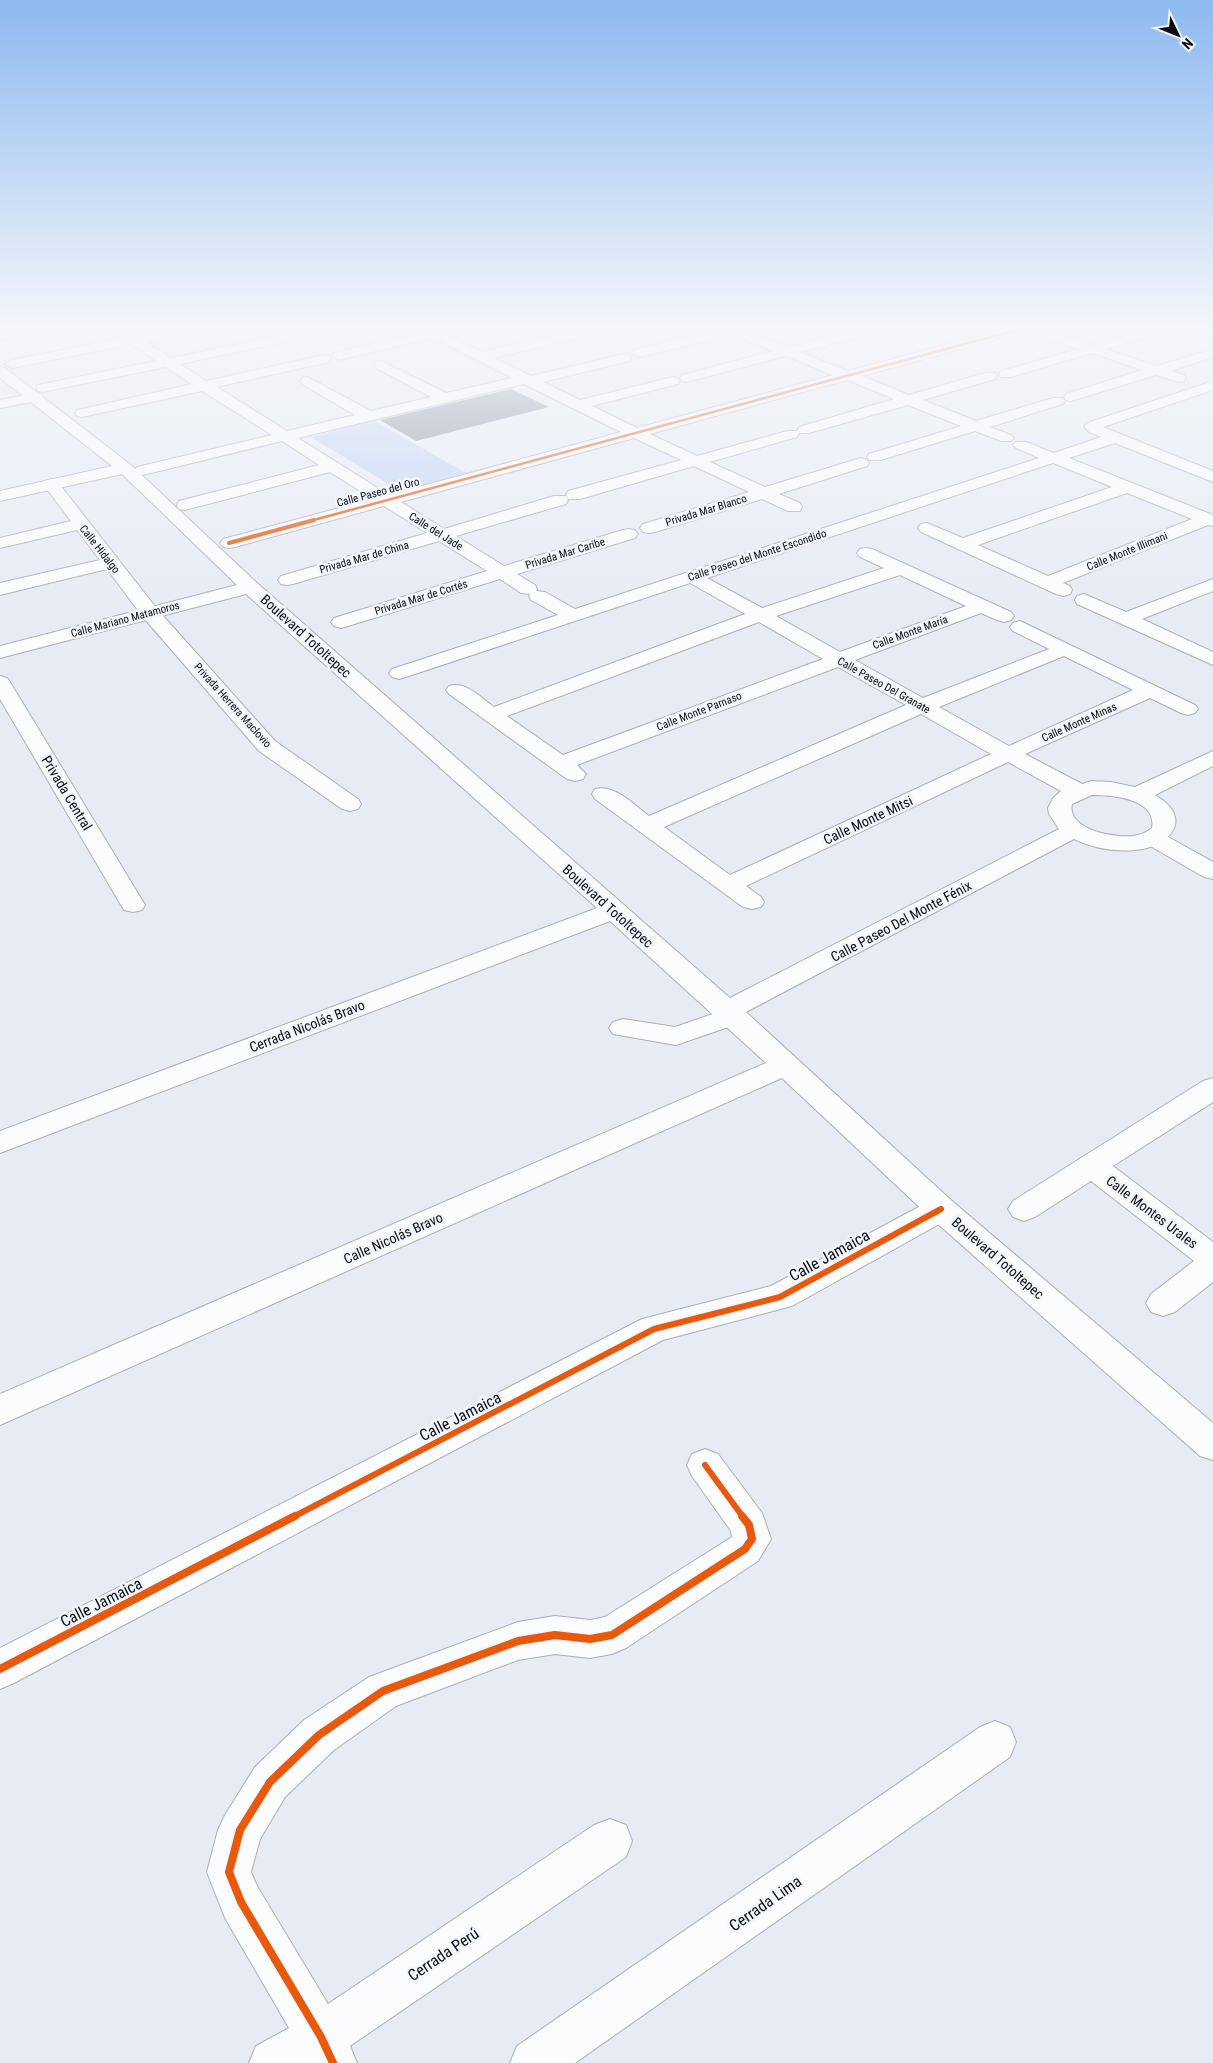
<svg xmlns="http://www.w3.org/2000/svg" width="1213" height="2063" font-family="'Roboto Condensed',sans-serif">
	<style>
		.green { fill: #c3d4f6 }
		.building { fill: #858c9e }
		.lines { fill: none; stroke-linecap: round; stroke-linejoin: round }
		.street-casing { stroke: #aaaeb6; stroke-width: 2 }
		.secondary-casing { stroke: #aaaeb6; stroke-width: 2 }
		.street { fill: #fbfcfd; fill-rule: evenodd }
		.secondary { fill: #fbfcfd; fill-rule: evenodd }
		.cycleway-far3-casing { stroke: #f3f6fc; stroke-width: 4.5 }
		.cycleway-far2-casing { stroke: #f3f6fc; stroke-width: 6 }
		.cycleway-far1-casing { stroke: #f3f6fc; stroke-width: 9 }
		.cycleway-casing { stroke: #f3f6fc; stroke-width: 11 }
		.cycleway-far3 { stroke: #e8590c; stroke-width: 2.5 }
		.cycleway-far2 { stroke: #e8590c; stroke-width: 4 }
		.cycleway-far1 { stroke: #e8590c; stroke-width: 6 }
		.cycleway { stroke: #e8590c; stroke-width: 8 }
		.labels { text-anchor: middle; stroke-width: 5; stroke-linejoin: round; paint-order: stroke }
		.far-street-label { font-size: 11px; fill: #070b14; stroke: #f3f6fc }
		.street-label { font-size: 14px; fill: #070b14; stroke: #f3f6fc }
		.near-street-label { font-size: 16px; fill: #070b14; stroke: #f3f6fc }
	</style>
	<rect width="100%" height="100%" fill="#e7ebf4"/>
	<!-- green -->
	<path class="green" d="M374 421 466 473 400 491 311 437Z"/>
	<!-- building -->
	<path class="building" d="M511 389 549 407 416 441 380 420Z"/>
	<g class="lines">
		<!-- street casing -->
		<g class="street-casing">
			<path id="street" d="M23 328H52L45 332 0 340V332Z
				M109 328H125L136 335 175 328H202L195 332 146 342 171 358 282 335 289 339 282 343 180 364 206 381 324 355 329 356 331 359 329 362 217 387 287 431 355 415 302 384 300 381 302 378 307 377 371 411 431 397 376 368 374 365 376 362 381 361 446 393 512 378 433 338 339 360 332 356 334 353 422 333 415 328H432L482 352 573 331 578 332 580 335 578 338 494 358 531 376 624 354 629 355 631 358 629 361 543 382 580 400 673 377 678 378 680 381 678 384 592 406 637 428 833 375 786 356 687 382 682 381 680 378 682 375 773 351 731 335 639 357 632 353 634 350 720 329 719 328H749L746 331 788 347 862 328H875L877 330 875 333 800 352 848 371 1009 328H1042L1092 345 1150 328H1171L1169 331 1106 349 1157 366 1213 349V357L1171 371 1184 375 1186 378 1184 381 1179 382 1156 375 1071 401 1066 400 1064 397 1066 394 1142 370 1092 353 1011 377H1001L999 374 1001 371 1078 349 1026 331 862 376 909 395 985 373H995L997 376 995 379 923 400 976 421 1053 398H1063L1065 401 1063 404 990 427 1011 435 1014 438 1011 441H1001L975 431 881 460H869L867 457 869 454 961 426 908 405 809 433H799L797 437 710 462 765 487 861 458 867 460 869 463 867 466 779 494 800 503 802 507 800 511H788L762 499 655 532 649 533 643 532 640 528 643 524 749 492 694 466 580 499H568L566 495 568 491 681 460 634 438 401 502 444 529 554 496H566L568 500 566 504 456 536 504 566 623 530 629 529 635 530 638 534 635 538 517 574 535 585 537 589 536 591 545 592 575 609 1039 458 1016 448 1013 445 1016 442H1026L1054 453 1101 437 1089 432 1084 426 1087 423 1213 381V390L1103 427 1213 471V482L1115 443 1069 458 1213 515V526L1208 525 1063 583 1070 586 1072 590 1070 594 1063 596 1056 594 921 532 918 528 921 524 927 523 963 538 1112 487 1053 463 707 578 762 608 884 568 860 557 857 553 860 549 866 548 872 549 1011 612 1014 616 1011 620 1004 622 997 620 981 613 855 660 923 698 1049 649 1013 631 1010 627 1013 623 1020 621 1195 705 1198 709 1195 713 1188 715 1181 713 1150 698 1025 754 1086 786 1089 791 1086 796 1078 798 1070 796 1008 762 746 886 761 897 764 902 761 907 752 909 743 907 595 799 592 794 595 789C615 784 634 805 649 816L906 705 838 667 577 765 586 774 583 779 575 781 567 779 449 694 446 690 449 686C466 681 481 698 494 707L745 614 690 583 406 677 399 679 392 677 389 673 392 669 558 615 531 600 529 596 530 594 521 593 500 579 348 626 341 628 334 626 331 622 334 618 487 571 439 541 293 584 287 585 281 584 278 580 281 576 427 533 384 506 235 547 229 548 223 547 220 543 223 539 373 499 330 472 185 510 179 509 177 505 179 501 319 465 282 441 143 475 137 473 135 470 137 467 272 435 202 391 82 417 77 416 75 413 77 410 82 409 192 384 166 367 43 392 38 391 36 388 38 385 43 384 156 361 132 344 12 368 5 364 12 360 123 338ZM847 380 894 399 799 427 797 431H787L697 456 650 434ZM524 384 621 432 389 495 298 438ZM1127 493 1192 519 1048 576 978 545ZM900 575 966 606 840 652 776 616ZM759 622 823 659 563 755 507 716ZM1064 656 1133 690 1009 746 939 707ZM921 714 991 754 730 875 664 827Z
				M313 328H339L337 331 299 339 292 335 294 332Z
				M589 328H613C607 334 592 337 584 335L582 332Z
				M36 393 41 394 43 397 41 400 0 408V400Z
				M51 479 57 481 157 609 275 741 358 799 361 804 358 809 350 811 342 809 259 751 143 617 107 569 0 595V583L100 560 77 530 0 548V538L71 521 43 484 45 481Z
				M1213 579V591L1142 619 1213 652V665L1077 604 1075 600 1077 596 1084 594 1126 612Z
				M0 676 7 678 10 682 145 905 142 910 133 912 124 910 121 905 0 699Z
				M1153 831 1161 833 1213 862V879L1204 877 1145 843 1141 838 1145 833Z
				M733 1007 743 1010 747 1016 743 1022 676 1045 613 1034 609 1028 613 1022 623 1019 675 1027Z
				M1213 1078V1102L1113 1166 1213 1242V1282L1175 1312 1163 1316 1151 1312 1146 1303 1151 1294 1194 1261 1091 1181 1035 1217 1024 1221 1013 1217 1008 1209 1013 1201 1203 1081Z
				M941 1197 952 1201 957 1209 952 1217 792 1306 663 1340 14 1683 0 1689V1648L642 1319 771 1286 930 1201Z
				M705 1449 718 1454 762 1513 771 1539 758 1561 626 1648 612 1654 590 1658 555 1654 518 1660 396 1706 334 1750 285 1797 260 1839 251 1872 257 1886 328 2004 594 1825 610 1819 626 1825 632 1841 626 1857 350 2046 357 2063H249L256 2046 289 2028 225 1918 207 1872 218 1830 225 1815 255 1767 304 1720 369 1677 518 1622 555 1616 590 1620 605 1617 732 1537 731 1531 692 1476 687 1465 692 1454Z
				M995 1721 1010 1727 1016 1742 1010 1757 575 2063H510L517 2046 980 1727Z"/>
		</g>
		<!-- secondary casing -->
		<g class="secondary-casing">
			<path id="secondary" d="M0 367 5 368 131 465 257 583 730 998 1059 829 1049 814 1048 808 1053 798 1061 791 1091 781 1111 782 1135 787 1213 751V766L1155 795C1195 818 1170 847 1135 850 1114 852 1093 848 1074 839L746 1012 952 1201 1213 1423V1460L1200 1456 930 1217 782 1078 0 1425V1394L766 1063 610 921 0 1153V1131L597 908 246 594 0 658V646L237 585 122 474 0 501V491L112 466 0 378ZM1092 795C1111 795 1157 798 1152 828 1148 831 1143 834 1138 835 1120 840 1066 831 1072 804Z"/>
		</g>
		<!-- street -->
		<use href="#street" class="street"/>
		<!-- secondary -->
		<use href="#secondary" class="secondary"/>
		<!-- cycleway-far3 casing -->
		<g class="cycleway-far3-casing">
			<path id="cycleway-far3" d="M310 521 1024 328"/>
		</g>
		<!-- cycleway-far2 casing -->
		<g class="cycleway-far2-casing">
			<path id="cycleway-far2" d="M229 543 314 520"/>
		</g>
		<!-- cycleway-far1 casing -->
		<g class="cycleway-far1-casing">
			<path id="cycleway-far1" d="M705 1465 743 1517
				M293 1517 654 1329 780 1297 941 1209"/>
		</g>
		<!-- cycleway casing -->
		<g class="cycleway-casing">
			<path id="cycleway" d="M0 1669 295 1516
				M333 2063 321 2037 241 1902 229 1872 240 1830 270 1782 319 1735 383 1691 518 1641 555 1635 590 1639 612 1635 745 1549 752 1539 749 1525 742 1516"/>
		</g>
		<!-- cycleway-far3 -->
		<use href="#cycleway-far3" class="cycleway-far3"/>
		<!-- cycleway-far2 -->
		<use href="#cycleway-far2" class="cycleway-far2"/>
		<!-- cycleway-far1 -->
		<use href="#cycleway-far1" class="cycleway-far1"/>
		<!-- cycleway -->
		<use href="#cycleway" class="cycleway"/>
	</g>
	<!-- sky -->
	<linearGradient id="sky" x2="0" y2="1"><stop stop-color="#8db9f0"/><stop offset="0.53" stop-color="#f4f6fa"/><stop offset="1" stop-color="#f4f6fa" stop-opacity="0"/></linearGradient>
	<rect width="1213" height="617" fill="url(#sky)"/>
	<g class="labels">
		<!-- far-street labels -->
		<g class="far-street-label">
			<text transform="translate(378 492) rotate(-15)" y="4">Calle Paseo del Oro</text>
			<text transform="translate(706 510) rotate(-17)" y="4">Privada Mar Blanco</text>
			<text transform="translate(436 531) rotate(32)" y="4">Calle del Jade</text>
			<text transform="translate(100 549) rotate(52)" y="4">Calle Hidalgo</text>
			<text transform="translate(1127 551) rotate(-22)" y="4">Calle Monte Illimani</text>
			<text transform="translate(565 553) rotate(-17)" y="4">Privada Mar Caribe</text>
			<text transform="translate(757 555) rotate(-18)" y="4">Calle Paseo del Monte Escondido</text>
			<text transform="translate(364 557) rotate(-16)" y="4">Privada Mar de China</text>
			<text transform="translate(421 597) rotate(-17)" y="4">Privada Mar de Cortés</text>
			<text transform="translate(125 619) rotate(-15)" y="4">Calle Mariano Matamoros</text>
			<text transform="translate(910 632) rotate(-20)" y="4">Calle Monte María</text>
			<text transform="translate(884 685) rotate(29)" y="4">Calle Paseo Del Granate</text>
			<text transform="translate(233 705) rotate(48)" y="4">Privada Herrera Maclovio</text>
			<text transform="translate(699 711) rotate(-21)" y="4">Calle Monte Parnaso</text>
			<text transform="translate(1079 722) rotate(-24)" y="4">Calle Monte Minas</text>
		</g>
		<!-- street labels -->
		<g class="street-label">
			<text transform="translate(306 636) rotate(42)" y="5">Boulevard Totoltepec</text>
			<text transform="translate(67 793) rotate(59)" y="5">Privada Central</text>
			<text transform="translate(868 820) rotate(-25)" y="5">Calle Monte Mitsi</text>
			<text transform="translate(608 906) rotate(42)" y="5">Boulevard Totoltepec</text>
			<text transform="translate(901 921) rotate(-28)" y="5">Calle Paseo Del Monte Fénix</text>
			<text transform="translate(307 1026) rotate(-21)" y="5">Cerrada Nicolás Bravo</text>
			<text transform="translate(1152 1212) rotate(37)" y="5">Calle Montes Urales</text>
			<text transform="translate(393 1238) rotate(-24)" y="5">Calle Nicolás Bravo</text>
			<text transform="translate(998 1258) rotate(41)" y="5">Boulevard Totoltepec</text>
		</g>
		<!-- near-street labels -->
		<g class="near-street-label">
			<text transform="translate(829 1255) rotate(-29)" y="6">Calle Jamaica</text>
			<text transform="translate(460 1416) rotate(-27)" y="6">Calle Jamaica</text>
			<text transform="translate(101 1602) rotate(-27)" y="6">Calle Jamaica</text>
			<text transform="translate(765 1903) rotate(-35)" y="6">Cerrada Lima</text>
			<text transform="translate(443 1954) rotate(-34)" y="6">Cerrada Perú</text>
		</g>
	</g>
	<!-- north arrow -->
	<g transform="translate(1178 35) rotate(133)" stroke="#f3f6fc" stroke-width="4" paint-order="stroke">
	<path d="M0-4L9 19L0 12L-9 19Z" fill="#070b14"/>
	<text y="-8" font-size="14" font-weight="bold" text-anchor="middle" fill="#070b14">N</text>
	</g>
</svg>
